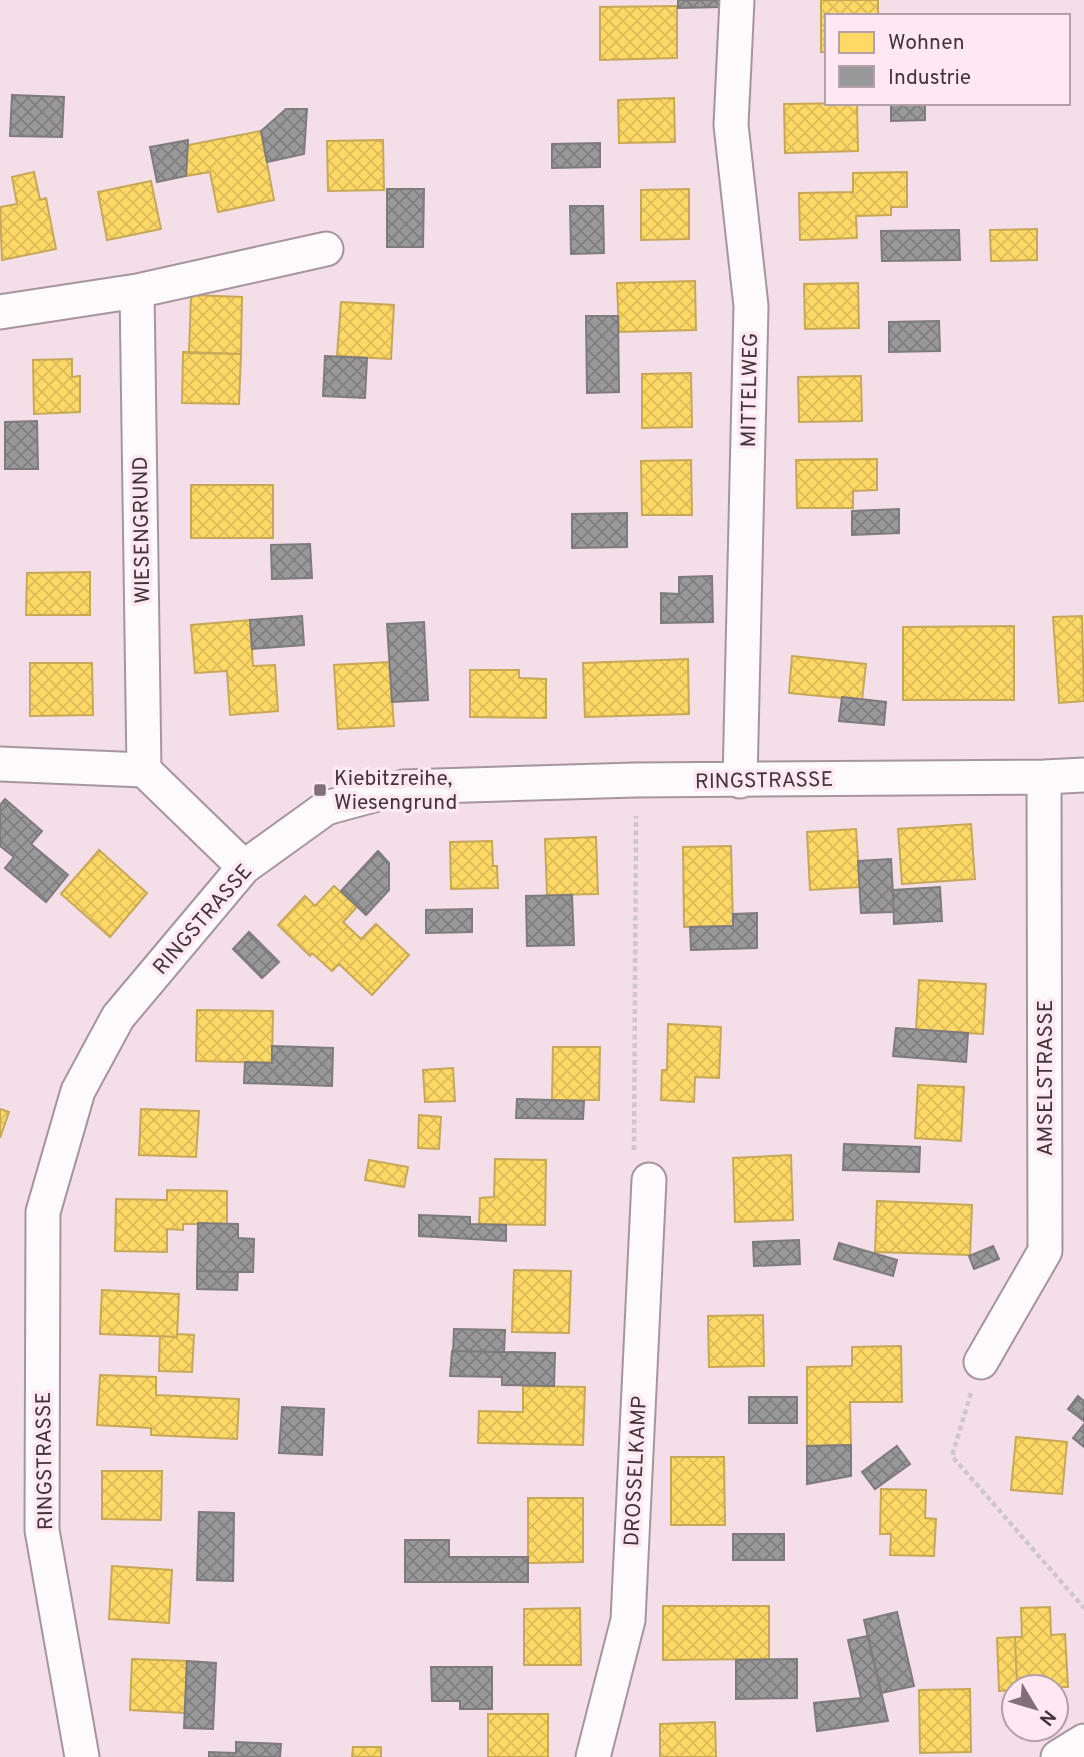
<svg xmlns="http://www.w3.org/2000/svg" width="1084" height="1757" font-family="Overpass,sans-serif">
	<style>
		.homes { fill: url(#homes-cross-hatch); stroke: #c7a859; stroke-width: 2 }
		.industry { fill: url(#industry-cross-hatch); stroke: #7f7b7c; stroke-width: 2 }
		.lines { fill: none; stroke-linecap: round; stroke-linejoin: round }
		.minor-casing { stroke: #a6959c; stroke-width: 37 }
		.path { stroke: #cfc8cb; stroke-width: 4.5; stroke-dasharray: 5 3.5; stroke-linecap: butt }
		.minor { stroke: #fdfafb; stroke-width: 33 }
		.poi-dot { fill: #817077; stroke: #ffe8f1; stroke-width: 2.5 }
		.labels { text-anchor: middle; stroke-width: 7; stroke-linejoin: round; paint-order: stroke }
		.street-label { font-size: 21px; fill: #43343a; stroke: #ffe8f1 }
		.poi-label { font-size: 21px; fill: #43343a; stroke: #ffe8f1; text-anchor: start }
	</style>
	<defs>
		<pattern id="homes-cross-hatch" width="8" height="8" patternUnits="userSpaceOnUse" patternTransform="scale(1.75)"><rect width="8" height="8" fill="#ffd966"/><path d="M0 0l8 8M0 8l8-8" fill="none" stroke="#dcbb59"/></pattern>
		<pattern id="industry-cross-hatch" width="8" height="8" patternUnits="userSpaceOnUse" patternTransform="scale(1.75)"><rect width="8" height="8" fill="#999"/><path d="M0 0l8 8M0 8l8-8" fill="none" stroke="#7e7e7e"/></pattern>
	</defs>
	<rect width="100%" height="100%" fill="#f4dee7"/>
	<!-- homes -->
	<path class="homes" d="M821 0H878V16H827V52H821Z
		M677 6V58L600 60V7Z
		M674 98 675 142 619 143 618 100Z
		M857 103 858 151 785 153 784 104Z
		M261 131 274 200 218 212 210 172 186 176 188 145Z
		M383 140 384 190 328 191 327 141Z
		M34 172 40 200 46 198 56 249 2 260 0 207 17 204 12 177Z
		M907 172V207H891V215L856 216 857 238 800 240 799 193 853 192V173Z
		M151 181 161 229 107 240 98 192Z
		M689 189V239L641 240V190Z
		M1037 229V260L991 261 990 230Z
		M695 281 696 330 619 332 617 283Z
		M858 283 859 328 805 329 804 284Z
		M191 295 242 297 241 354 189 353Z
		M341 302 394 305 391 359 337 356Z
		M183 352 241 354 239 404 182 403Z
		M72 359V377L80 376V412L34 414 33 360Z
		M691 373 692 427 642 428V374Z
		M861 376 862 421 799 422 798 377Z
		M877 459V490L853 491V508H797L796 460Z
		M691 460 692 515H642L641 461Z
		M191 485H273V538H191Z
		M90 572V615H26L27 573Z
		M1082 616 1084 701 1059 703 1053 617Z
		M250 620 253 666 275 665 278 711 230 715 227 671 195 673 191 625Z
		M1014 626V700H903V627Z
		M792 656 866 664 862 700 789 693Z
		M688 659 689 714 585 717 583 663Z
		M389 662 394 726 338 729 334 665Z
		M30 663H92L93 715 30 716Z
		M470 670H519V678L546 679V718L470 717Z
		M971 824 975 879 902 884 898 829Z
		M856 829 860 887 810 890 807 832Z
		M596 837 598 894 547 895 545 839Z
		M492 841 493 866H497L498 888 451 889 450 842Z
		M731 846 733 926 684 927 683 847Z
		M99 850 147 893 110 937 61 894Z
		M334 886 357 907 343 922 361 939 376 924 409 955 372 995 339 964 332 971 312 953 310 956 278 925 305 896 315 906Z
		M919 980 986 984 983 1034 916 1030Z
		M197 1010 273 1011 272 1063 196 1061Z
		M668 1024 721 1027 719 1078 695 1077 694 1102 661 1100 662 1070H667Z
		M553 1047H600L599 1100H552Z
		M453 1068 455 1101 425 1102 423 1070Z
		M918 1085 964 1087 961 1141 915 1138Z
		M0 1109 9 1112 0 1138Z
		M141 1109 199 1111 196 1157 139 1155Z
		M419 1115 441 1117 439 1149 418 1148Z
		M791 1155 793 1220 735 1222 733 1158Z
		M495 1159 546 1160 545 1225 479 1224 480 1198 494 1197Z
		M369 1160 408 1167 404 1187 365 1180Z
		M167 1190 227 1191V1224H183V1230L167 1229V1252L115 1251 116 1199 167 1200Z
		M877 1201 972 1205 970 1255 875 1252Z
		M514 1270 571 1271 569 1333 512 1332Z
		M102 1290 179 1294 177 1337 100 1334Z
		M763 1315 764 1366 709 1367 708 1316Z
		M177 1334 194 1335 192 1372 159 1371 160 1336 177 1337Z
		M901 1346 902 1402H850L851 1445 807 1446V1367L852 1366V1347Z
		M100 1375 156 1377V1395L239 1399 237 1439 151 1435V1428L97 1425Z
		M523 1386 585 1387 583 1445 478 1443 479 1411 523 1412Z
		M1016 1437 1067 1442 1062 1494 1011 1490Z
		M671 1457H724L725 1525H671Z
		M102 1471H162L161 1520 102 1519Z
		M881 1489 926 1490 925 1518 936 1519 934 1556 890 1555 891 1534H880Z
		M528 1498H583V1562L528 1563Z
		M112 1566 172 1570 169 1623 109 1619Z
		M663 1606H769V1659L663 1660Z
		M1050 1607 1051 1635 1065 1634 1068 1687H1017L1015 1637H1022L1021 1608Z
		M580 1608 581 1665H524V1609Z
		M1015 1637 1017 1687H1014V1690L999 1691 997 1638Z
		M132 1659 187 1661 185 1713 130 1710Z
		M970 1689 971 1752 920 1753 919 1690Z
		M488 1714H548V1757H488Z
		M715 1722 716 1757H660V1724Z
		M353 1747H381V1757H352Z"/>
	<!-- industry -->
	<path class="industry" d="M678 0H722V7L678 8Z
		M12 95 64 97 62 137 10 136Z
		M891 103H925V120L891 121Z
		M286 109H307L304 154 267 162 261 131Z
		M188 140 186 176 157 182 150 147Z
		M600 143V167L552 168V144Z
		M387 189H424L423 247H387Z
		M570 206H603L604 253 571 254Z
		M959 230 960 260 882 261 881 231Z
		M586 316H618L619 392 587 393Z
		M939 321 940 351 889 352V322Z
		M325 356 367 358 365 398 323 396Z
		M37 421 38 469H5V422Z
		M899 509V533L852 535V511Z
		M627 513V547L572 548V514Z
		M310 544 312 578 272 579 271 545Z
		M712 576 713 622 661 623V593L679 594V577Z
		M302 616 304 645 252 649 250 620Z
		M424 622 428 700 392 702 387 624Z
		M842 697 886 702 884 725 839 721Z
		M5 799 42 831 31 844 68 875 46 902 5 868 14 857 0 846V805Z
		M378 851 389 863V890L366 915 341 891Z
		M891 859 894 912 861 913 858 861Z
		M940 887 942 921 894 924 893 890Z
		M572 895 574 945 527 946 526 896Z
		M472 909V932L426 933V910Z
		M757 913V948L691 950 690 927 733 926V914Z
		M249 932 279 962 262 978 233 949Z
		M896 1028 968 1033 966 1062 893 1056Z
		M272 1046 333 1048 332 1086 244 1083 245 1062 272 1063Z
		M517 1099 584 1101 583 1119 516 1118Z
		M844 1144 920 1147 919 1172 843 1170Z
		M419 1215 470 1217V1224L506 1225V1241L419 1236Z
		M198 1223 238 1224V1238L254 1239 253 1272 197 1271Z
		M799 1240 800 1264 754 1266 753 1242Z
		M839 1243 897 1260 893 1276 834 1259Z
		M993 1246 999 1259 974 1269 969 1256Z
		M197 1271 238 1272 237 1290 197 1289Z
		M454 1329 505 1330 504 1352 453 1351Z
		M452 1351 555 1353 554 1386 502 1385V1377L450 1376Z
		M1078 1396 1084 1401V1421L1068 1409Z
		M749 1397H797V1423H749Z
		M282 1407 324 1409 322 1455 279 1453Z
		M1084 1424V1447L1073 1438Z
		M851 1445V1476L807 1484V1446Z
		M897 1446 910 1464 875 1489 862 1472Z
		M199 1512 234 1513 233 1581 197 1580Z
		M733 1534H784V1560H733Z
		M405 1540H449V1557H528V1582H405Z
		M897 1612 914 1686 881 1693 864 1620Z
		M868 1636 888 1721 817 1731 814 1703 861 1698 848 1640Z
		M797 1659V1698L736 1699V1660Z
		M187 1661 216 1663 213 1729 184 1728Z
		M431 1667H492V1709H460V1701H432Z
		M236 1742 281 1744 280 1757H209V1752L236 1753Z"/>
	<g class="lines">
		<!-- minor casing -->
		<g class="minor-casing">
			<path id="minor" d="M737 0 731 125 751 306 740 781
				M0 312 137 291
				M0 764 144 770
				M244 867 144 770 137 291 326 249
				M981 1362 1045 1251 1044 777
				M82 1757 42 1530 43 1212 78 1091 118 1017 244 867 326 808 403 787 635 780 1044 777 1084 775
				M593 1757 628 1620 649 1180
				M1058 1757 1084 1741"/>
		</g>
		<!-- path -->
		<path class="path" d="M634 1150 636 816
			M971 1393 952 1456 1084 1608"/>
		<!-- minor -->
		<use href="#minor" class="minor"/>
	</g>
	<!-- markers -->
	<rect class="poi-dot" x="313" y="783" width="14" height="14" rx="3.5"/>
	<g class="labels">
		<!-- street labels -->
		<g class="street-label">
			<text transform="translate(749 390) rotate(-89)" y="7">MITTELWEG</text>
			<text transform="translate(141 530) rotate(-91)" y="7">WIESENGRUND</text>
			<text transform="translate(764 780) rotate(-1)" y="7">RINGSTRASSE</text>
			<text transform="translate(202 919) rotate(-49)" y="7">RINGSTRASSE</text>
			<text transform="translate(1045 1078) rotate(-90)" y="7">AMSELSTRASSE</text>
			<text transform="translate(44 1461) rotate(-91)" y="7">RINGSTRASSE</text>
			<text transform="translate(635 1471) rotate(-87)" y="7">DROSSELKAMP</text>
		</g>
		<!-- poi labels -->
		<g class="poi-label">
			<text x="334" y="785">Kiebitzreihe,<tspan x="334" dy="24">Wiesengrund</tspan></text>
		</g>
	</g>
	<!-- legend -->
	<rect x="825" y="14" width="245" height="91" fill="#ffe8f1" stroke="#b4a0a8" stroke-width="2"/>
	<rect x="839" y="32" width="35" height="21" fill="#ffd966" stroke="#b4a0a8" stroke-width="2"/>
	<text x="888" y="49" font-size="21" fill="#43343a">Wohnen</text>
	<rect x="839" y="66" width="35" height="21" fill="#999999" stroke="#b4a0a8" stroke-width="2"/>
	<text x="888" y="84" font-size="21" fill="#43343a">Industrie</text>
	<!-- north arrow -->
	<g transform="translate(1035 1708) rotate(128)"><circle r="33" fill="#ffe8f1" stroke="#b4a0a8" stroke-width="2"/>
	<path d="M0-5L12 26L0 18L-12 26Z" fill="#817077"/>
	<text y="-10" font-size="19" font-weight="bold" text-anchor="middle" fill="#43343a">N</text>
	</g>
</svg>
